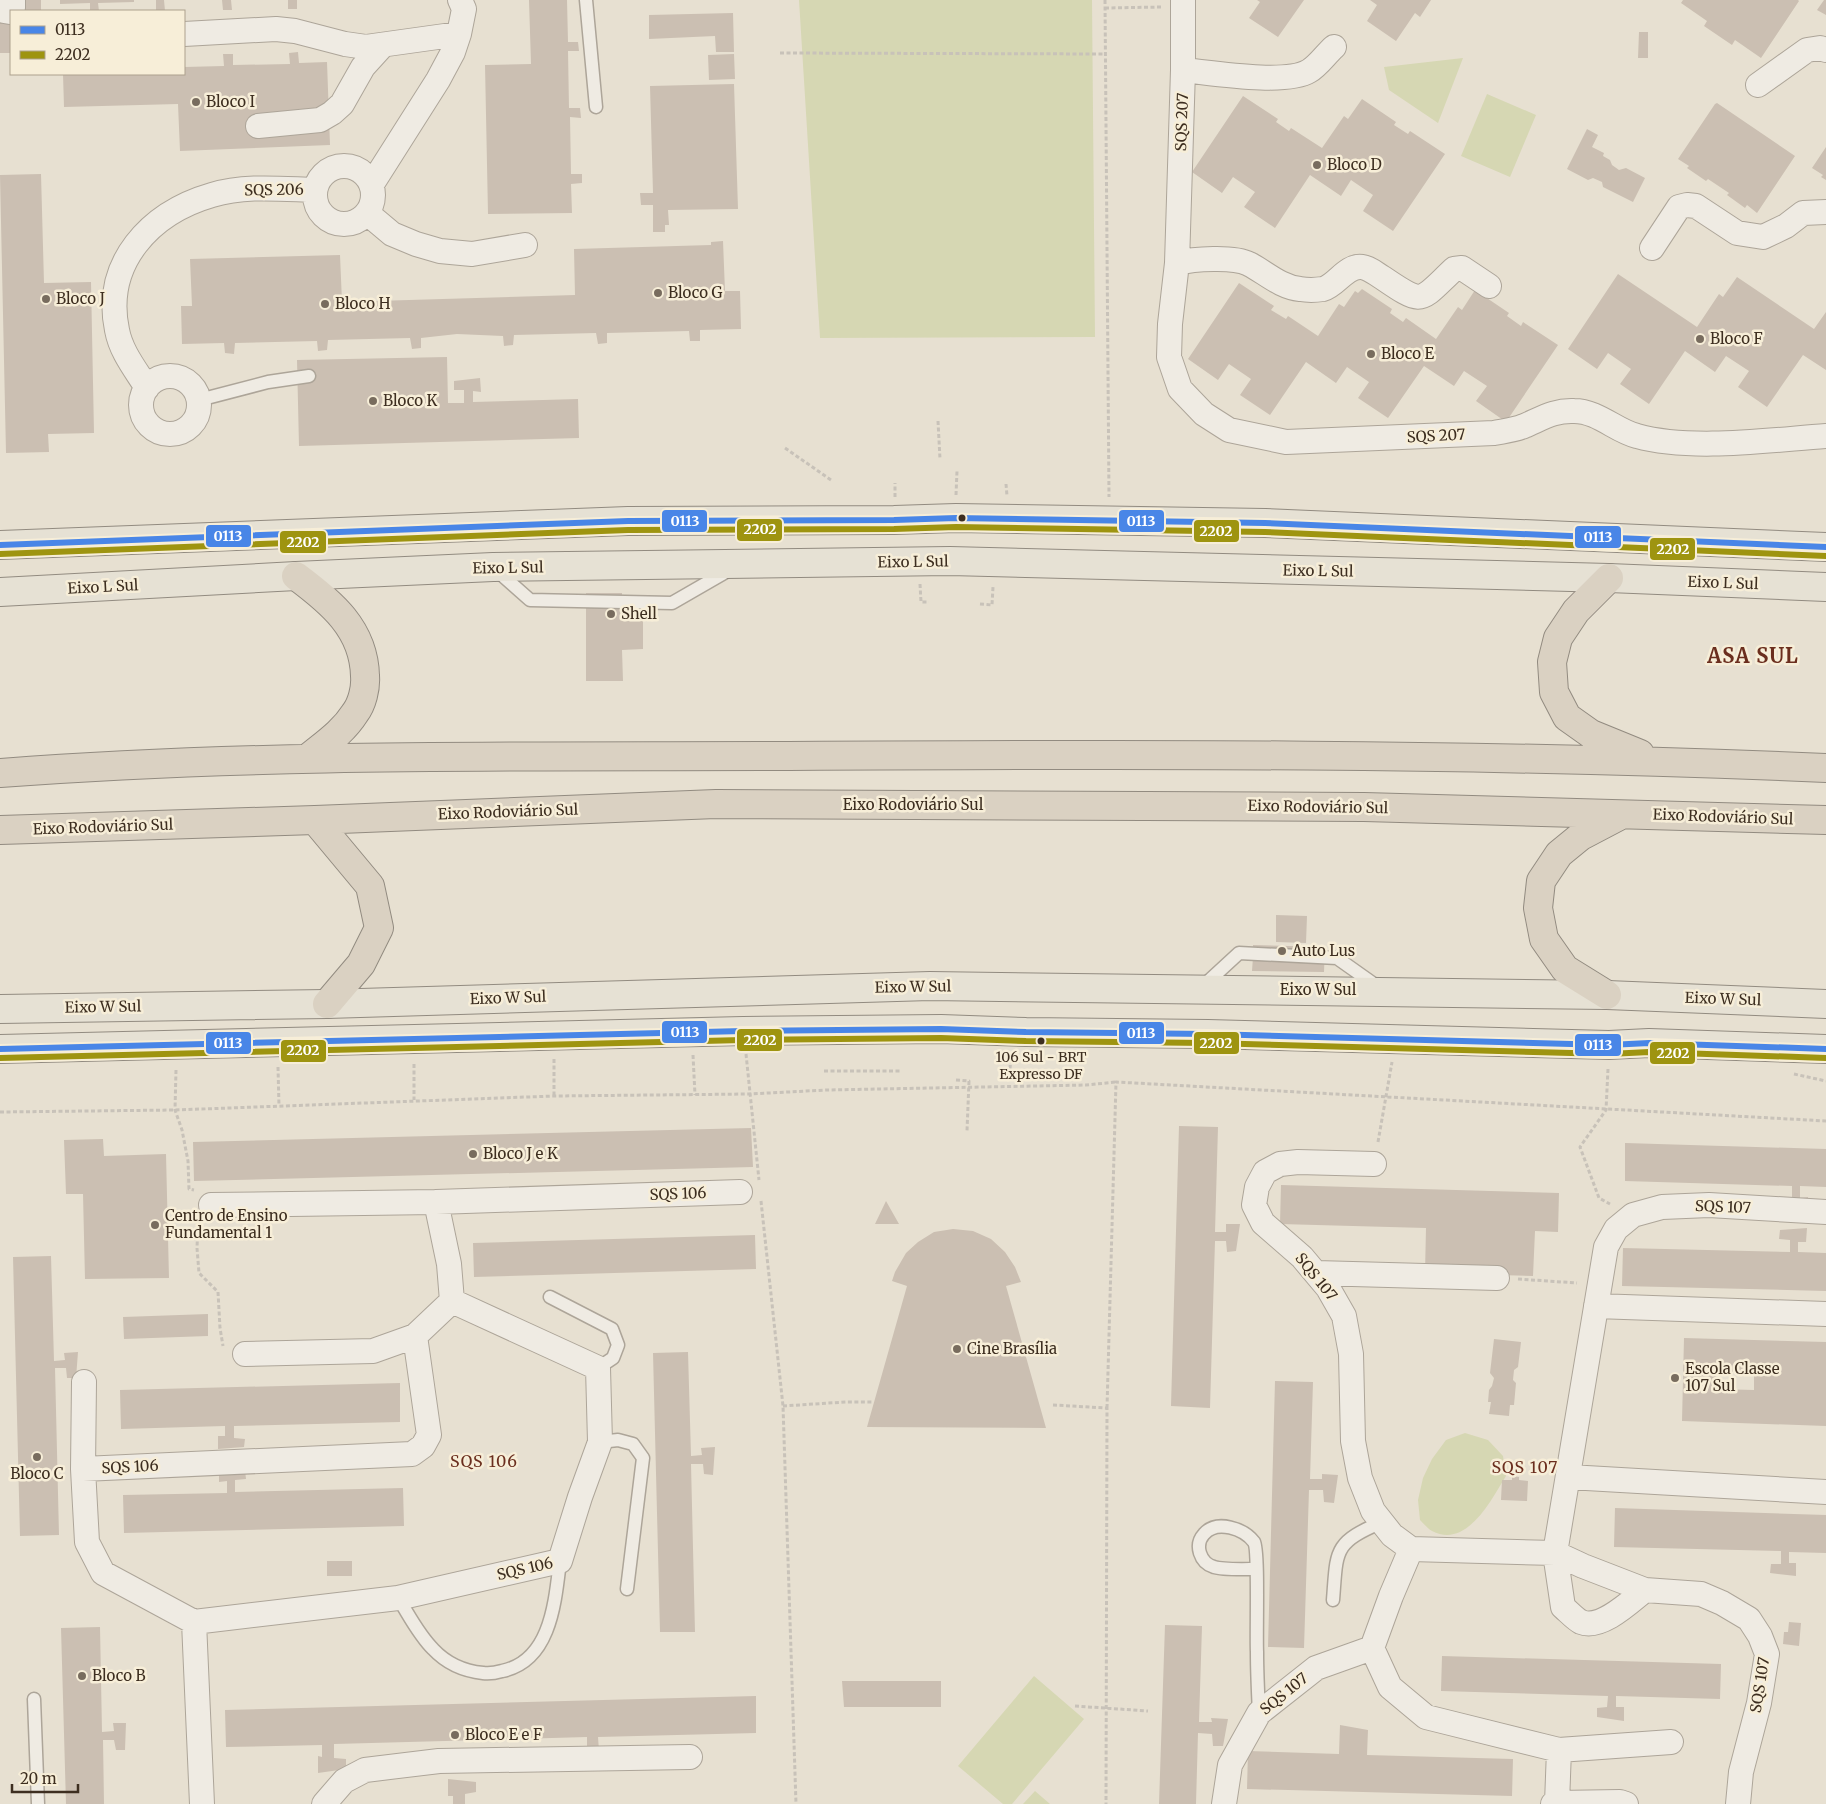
<svg xmlns="http://www.w3.org/2000/svg" width="1826" height="1804" font-family="Merriweather,serif">
	<style>
		.green { fill: #d6d7b3 }
		.building { fill: #cbbfb2; fill-rule: evenodd }
		.lines { fill: none; stroke-linecap: round; stroke-linejoin: round }
		.lane-casing { stroke: #ada599; stroke-width: 15 }
		.street-casing { stroke: #ada599; stroke-width: 26 }
		.primary-casing { stroke: #928b80; stroke-width: 30 }
		.highway-casing { stroke: #928b80; stroke-width: 30 }
		.path { stroke: #c8c2b9; stroke-width: 3; stroke-dasharray: 4 2.5; stroke-linecap: butt }
		.lane { stroke: #efebe3; stroke-width: 12 }
		.street { stroke: #efebe3; stroke-width: 24 }
		.primary { stroke: #e6e1d4; stroke-width: 28 }
		.highway { stroke: #dad1c2; stroke-width: 28 }
		.bus-1-casing { stroke: #f7eed8; stroke-width: 10 }
		.bus-2-casing { stroke: #f7eed8; stroke-width: 10 }
		.bus-1 { stroke: #4986e7; stroke-width: 6 }
		.bus-2 { stroke: #9e9410; stroke-width: 6 }
		.poi-dot { fill: #786c5e; stroke: #f7eed8; stroke-width: 2 }
		.bus-dot { fill: #3d2e20; stroke: #f7eed8; stroke-width: 2 }
		.labels { text-anchor: middle; stroke-width: 5; stroke-linejoin: round; paint-order: stroke }
		.bus-label { font-size: 14px; fill: #3d2e20; stroke: #f7eed8 }
		.poi-label { font-size: 15px; fill: #3d2e20; stroke: #f7eed8; text-anchor: start }
		.street-label { font-size: 15px; fill: #3d2e20; stroke: #f7eed8 }
		.neighbourhood-label { font-size: 16px; letter-spacing: 1px; fill: #6b2e1e; stroke: #f7eed8 }
		.district-label { font-size: 20px; font-weight: bold; letter-spacing: 1px; fill: #6b2e1e; stroke: #f7eed8 }
		.line-badge { stroke: #f7eed8; stroke-width: 2 }
		.badge-label { font-size: 14px; text-anchor: middle; font-weight: bold; fill: #fff }
	</style>
	<rect width="100%" height="100%" fill="#e7e0d1"/>
	<!-- green -->
	<path class="green" d="M799 0H1092L1095 337 820 338Z
		M1463 58 1438 123 1389 90 1384 67Z
		M1487 94 1536 115 1510 177 1461 156Z
		M1465 1433 1488 1440 1503 1456 1506 1476C1491 1500 1467 1549 1432 1531 1428 1529 1424 1524 1420 1520L1418 1500 1423 1478 1432 1459 1446 1440Z
		M1034 1676 1084 1719 1012 1804H1003L958 1766Z
		M1035 1791 1050 1804H1023Z"/>
	<!-- building -->
	<path class="building" d="M0 0H41V11H11V53H0Z
		M60 0H134V2L98 3 99 11H90V3L60 4Z
		M156 0H164L165 11H156Z
		M222 0H231L232 10H223Z
		M288 0H297V9H288Z
		M529 0H567L568 42H578L579 51H568L569 108H580L581 118 570 117 571 174H582V183L571 184 572 213 488 214 485 65 531 64Z
		M1257 0H1304L1278 37 1249 18 1260 2Z
		M1370 0H1431L1420 17 1415 13 1396 41 1367 21 1377 5Z
		M1683 0H1798L1799 1 1761 58 1735 40 1732 45 1704 26 1707 21 1681 3Z
		M1824 0H1826V15L1817 10Z
		M733 13 734 52H716L715 36 649 39V15Z
		M1639 32H1648V58H1638Z
		M298 52 299 63 327 62 330 145 180 151 178 104 64 107 63 74H184V67L224 66 223 54H233V65L290 64 289 53Z
		M734 54 735 79 709 80 708 55Z
		M734 84 738 209 668 210 669 225H665V232H653V205H641L640 193H653L650 86Z
		M1243 96 1278 119 1276 122 1289 131 1291 128 1322 148 1344 116 1348 119 1362 99 1396 122 1394 125 1408 134 1410 131 1445 154 1393 231 1363 211 1373 195 1351 180 1341 196 1310 175 1275 228 1244 207 1255 192 1233 177 1222 193 1192 172Z
		M1717 103 1795 156 1757 213 1747 205 1745 208 1727 195 1729 193 1708 179 1706 181 1687 168 1689 166 1678 159 1715 104Z
		M1587 129 1598 135 1592 147 1604 153 1603 156 1610 160 1612 165 1619 170 1626 168 1645 178 1633 202 1603 187 1602 182 1593 178 1588 180 1567 169Z
		M1826 147V180L1821 177 1823 175 1812 168Z
		M41 174 44 283 91 282 94 433 48 434 49 452 6 453 0 175Z
		M723 241 725 291H740L741 329 700 330V341H690L689 331 607 333V343L598 344 596 333 514 335 513 345 504 346 503 336 457 334 421 338V348L412 349 410 338 328 340 327 350 318 351 317 341 235 343 234 354 225 353 224 343 182 344 181 306H192L190 259 340 255 342 302 575 295 574 249 711 245V242Z
		M1618 274 1697 327 1719 294 1723 297 1737 277 1814 329 1826 312V370L1803 355 1767 407 1738 387 1749 371 1726 356 1715 372 1685 351 1649 404 1620 384 1631 369 1608 353 1597 369 1568 349Z
		M1239 283 1274 306 1271 310 1286 319 1288 316 1318 336 1339 304 1344 307 1355 291 1358 293 1362 289 1392 309 1390 313 1403 322 1406 318 1436 339 1458 307 1462 310 1475 290 1509 313 1507 316 1521 326 1523 322 1558 345 1506 422 1476 401 1487 386 1464 371 1454 386 1424 366 1388 418 1358 398 1369 382 1347 367 1336 383 1306 362 1270 415 1240 395 1251 379 1229 364 1218 380 1188 359Z
		M447 357 448 403H464V390H454V381L480 378 481 392 473 391V402L578 399 579 438 299 446 297 360Z
		M586 593H622V617H643V649L622 650 623 681H586Z
		M1276 915 1307 916 1306 943 1276 942Z
		M1253 945 1325 947 1324 972 1252 971 1253 957H1250V947H1253Z
		M1179 1126 1218 1127 1215 1232H1226V1224H1240L1236 1251 1227 1252 1226 1241H1215L1210 1408 1171 1406Z
		M751 1128 753 1167 194 1181 193 1142Z
		M103 1139 104 1156 166 1154 169 1278 85 1279 83 1194H66L64 1140Z
		M1625 1143 1826 1149V1187L1800 1186V1198L1808 1197 1807 1211 1781 1199 1792 1198V1186L1625 1181Z
		M1281 1185 1559 1193 1558 1232 1535 1231 1533 1276 1425 1273 1426 1228 1280 1224Z
		M886 1201 899 1224H875Z
		M1807 1228 1806 1242H1798V1252L1826 1253V1291L1622 1286 1623 1248 1790 1252V1240L1779 1239 1780 1230Z
		M953 1229 973 1231 991 1239 1005 1252 1015 1267 1021 1282 1006 1286 1046 1428 867 1427 907 1286 892 1281 895 1272 906 1253 918 1242 934 1232Z
		M755 1235 756 1269 474 1277 473 1243Z
		M51 1256 54 1361 65 1360 64 1353 78 1352 76 1378H67L66 1368H55L59 1535 20 1536 13 1257Z
		M208 1314V1336L124 1339 123 1317Z
		M1684 1338 1826 1342V1426L1682 1421ZM1716 1371 1754 1373V1390L1715 1389Z
		M1494 1339 1521 1342 1518 1367 1514 1370 1513 1380 1516 1383 1514 1405H1510L1509 1416 1489 1414 1491 1402H1488L1489 1390 1492 1386 1494 1378 1490 1373Z
		M688 1352 691 1456 702 1455 701 1448 715 1447 713 1475 704 1474 703 1464H691L695 1632H660L653 1353Z
		M1275 1381 1313 1382 1310 1479H1322V1474L1338 1475 1334 1503 1324 1502 1323 1490H1309L1304 1648 1268 1647Z
		M400 1383V1422L234 1426V1438L245 1439 244 1447 218 1449V1436H225V1426L121 1429 120 1390Z
		M219 1469 245 1470 246 1479 235 1480V1492L403 1488 404 1526 124 1533 123 1495 227 1493V1481L219 1482Z
		M1512 1476 1519 1477V1480L1528 1481 1527 1501 1501 1500 1502 1480H1512Z
		M1615 1508 1826 1515V1553L1789 1552V1563H1796V1576L1770 1573 1771 1564H1781V1551L1614 1547Z
		M327 1561H352V1576H327Z
		M1789 1622 1801 1623 1799 1646 1783 1644 1784 1632H1788Z
		M1165 1625 1202 1626 1199 1722H1212L1211 1718 1228 1719 1223 1746H1213L1212 1734 1198 1733 1196 1804H1159Z
		M100 1627 102 1732 114 1731 113 1723H126L125 1750H116L114 1740H103L104 1804H66L61 1628Z
		M1442 1656 1721 1664 1720 1699 1616 1696V1707H1624V1721L1597 1717V1708L1607 1707 1608 1696 1441 1691Z
		M842 1681H941V1707H844Z
		M756 1696V1733L598 1737 599 1751 587 1750V1737L334 1744V1758L346 1759V1769L318 1773V1756L322 1757V1745L226 1747 225 1710Z
		M1340 1725 1368 1730 1367 1755 1513 1759 1512 1796 1247 1789 1248 1751 1339 1754Z
		M448 1779 476 1782V1792L465 1794V1804H453V1796H448Z"/>
	<g class="lines">
		<!-- lane casing -->
		<g class="lane-casing">
			<path id="lane" d="M586 0 596 107
				M199 400 268 382 309 376
				M495 569 530 600 672 603 731 569
				M1201 988 1239 953 1337 958 1378 987
				M550 1297 612 1329 618 1345 613 1358 598 1368
				M600 1442 618 1440 633 1444 643 1458 627 1589
				M1256 1569C1246 1569 1223 1570 1214 1567 1200 1563 1194 1545 1204 1534 1217 1519 1244 1529 1254 1542 1259 1550 1256 1637 1257 1652 1257 1673 1258 1693 1259 1713
				M398 1598C409 1615 418 1634 433 1649 447 1664 463 1671 483 1673 490 1674 495 1673 502 1671 551 1661 555 1602 560 1561
				M1333 1600C1337 1550 1333 1543 1382 1522
				M34 1699 38 1804"/>
		</g>
		<!-- street casing -->
		<g class="street-casing">
			<path id="street" d="M1183 0V70L1177 263 1170 324 1169 357 1180 389 1204 414 1229 430 1286 442 1494 433C1504 431 1515 430 1524 426 1541 419 1554 410 1574 411 1598 411 1616 431 1637 436 1691 451 1769 440 1826 436
				M4 11 10 12 13 8V0
				M184 34 276 29 295 31 345 44 366 47 459 34
				M1183 70C1213 73 1286 85 1309 71 1318 66 1326 54 1334 47
				M1758 85 1807 50 1820 48 1826 50
				M258 126 320 120 332 113 342 104 363 67 383 45
				M315 195a29 29 0 1 1 58 0a29 29 0 1 1-58 0Z
				M372 184 438 80 453 52 459 34 464 9 460 0
				M367 213 392 234 416 244 440 251 472 254 525 245
				M1652 248 1679 207 1687 205 1696 206 1737 233 1763 237 1786 226 1803 213 1826 212
				M1177 263C1193 259 1234 256 1249 264 1265 272 1280 287 1300 289 1306 290 1316 290 1323 289 1337 285 1346 265 1362 267 1370 268 1376 274 1383 278 1424 306 1419 302 1454 269L1462 268 1489 286
				M141 405a29 29 0 1 1 58 0a29 29 0 1 1-58 0Z
				M147 388C136 370 121 352 117 330 103 263 150 213 212 195 245 185 281 189 315 190
				M1374 1164 1298 1162 1280 1164 1265 1172 1257 1187 1254 1205 1263 1223 1302 1257 1328 1288 1344 1316 1351 1354 1353 1441 1360 1478 1373 1511 1392 1535 1411 1549
				M211 1205 436 1202
				M1316 1273 1497 1278
				M1596 1306 1826 1314
				M245 1354 373 1351 415 1336 452 1301
				M84 1382 83 1469 87 1542 103 1573 194 1622
				M83 1469 412 1454 423 1446 429 1435 415 1336
				M1569 1477 1826 1492
				M1645 1590C1630 1602 1601 1630 1581 1622 1575 1619 1568 1611 1563 1607L1555 1553 1606 1247 1616 1229 1633 1215 1662 1207 1709 1205 1826 1212
				M1671 1742 1559 1750 1426 1717 1390 1687 1372 1648 1391 1596 1411 1549 1555 1553 1583 1566 1645 1590 1701 1594 1722 1603 1749 1619 1760 1636 1767 1654 1759 1703 1741 1772 1738 1804
				M1557 1803 1559 1750
				M202 1804 194 1622 398 1598 560 1561 580 1497 600 1442 598 1368 452 1301 449 1264 436 1202 740 1192
				M324 1804 344 1781 365 1770 439 1761 690 1757
				M1224 1804 1230 1765 1259 1713 1316 1668 1372 1648
				M1553 1804 1557 1803 1620 1802 1626 1804"/>
		</g>
		<!-- primary casing -->
		<g class="primary-casing">
			<path id="primary" d="M0 545 628 521 894 520 956 518 1265 523 1826 547
				M0 592 296 576 493 567 950 561 1609 578 1826 587
				M0 1009 327 1004 930 986 1607 995 1826 1004
				M0 1049 743 1031 941 1029 1026 1032 1208 1034 1609 1045 1649 1043 1826 1049"/>
		</g>
		<!-- highway casing -->
		<g class="highway-casing">
			<path id="highway" d="M296 576C331 602 364 629 365 676 366 688 362 704 355 713 343 732 325 744 308 758
				M1609 578 1576 611 1558 638 1552 662 1554 692 1567 717 1591 734 1640 754
				M0 773C262 753 526 757 789 756 1135 754 1481 753 1826 768
				M315 820 370 886 379 928 361 964 327 1004
				M0 830 315 820 716 804 1364 807 1826 820
				M1607 995 1565 969 1544 939 1538 908 1541 881 1559 854 1581 836 1621 815"/>
		</g>
		<!-- path -->
		<path class="path" d="M1105 0 1109 497
			M1105 8 1162 7
			M780 53 1105 54
			M938 421 940 459
			M785 448 831 480
			M1006 484 1007 496
			M956 495 957 471
			M895 497V483
			M920 584 921 602H929
			M980 604 992 605 993 587
			M746 1054 759 1180
			M693 1055 695 1095
			M554 1059V1096
			M414 1064V1100
			M278 1067 279 1106
			M1010 1069 1011 1055
			M1608 1069 1606 1110 1580 1147 1599 1198 1610 1204
			M176 1070 175 1110 182 1130 188 1161 189 1189 194 1190
			M824 1071H900
			M1794 1074 1826 1081
			M956 1080 969 1081 967 1131
			M0 1112 175 1110 554 1096 750 1094 826 1090 1086 1085 1116 1082
			M1378 1142 1392 1062
			M761 1201 783 1406 796 1804
			M198 1222 197 1248 199 1273 218 1292 220 1328 223 1346
			M1518 1279 1577 1283
			M1053 1405 1107 1408 1106 1804
			M783 1406 846 1402H873
			M1107 1408 1116 1082 1826 1121
			M1075 1706 1148 1711"/>
		<!-- lane -->
		<use href="#lane" class="lane"/>
		<!-- street -->
		<use href="#street" class="street"/>
		<!-- primary -->
		<use href="#primary" class="primary"/>
		<!-- highway -->
		<use href="#highway" class="highway"/>
		<!-- bus-1 casing -->
		<g class="bus-1-casing">
			<path id="bus-1" d="M0 545 628 521 894 520 956 518 1265 523 1826 547
				M0 1049 743 1031 941 1029 1026 1032 1208 1034 1609 1045 1649 1043 1826 1049"/>
		</g>
		<!-- bus-2 casing -->
		<g class="bus-2-casing">
			<path id="bus-2" d="M0 554 628 530 894 529 956 527 1265 532 1826 556
				M0 1058 743 1040 941 1038 1026 1041 1208 1043 1609 1054 1649 1052 1826 1058"/>
		</g>
		<!-- bus-1 -->
		<use href="#bus-1" class="bus-1"/>
		<!-- bus-2 -->
		<use href="#bus-2" class="bus-2"/>
	</g>
	<!-- markers -->
	<g class="poi-dot">
		<circle cx="196" cy="102" r="5"/>
		<circle cx="1317" cy="165" r="5"/>
		<circle cx="658" cy="293" r="5"/>
		<circle cx="46" cy="299" r="5"/>
		<circle cx="325" cy="304" r="5"/>
		<circle cx="1700" cy="339" r="5"/>
		<circle cx="1371" cy="354" r="5"/>
		<circle cx="373" cy="401" r="5"/>
		<circle cx="611" cy="614" r="5"/>
		<circle cx="1282" cy="951" r="5"/>
		<circle cx="473" cy="1154" r="5"/>
		<circle cx="155" cy="1225" r="5"/>
		<circle cx="957" cy="1349" r="5"/>
		<circle cx="1675" cy="1378" r="5"/>
		<circle cx="37" cy="1457" r="5"/>
		<circle cx="82" cy="1676" r="5"/>
		<circle cx="455" cy="1735" r="5"/>
	</g>
	<g class="bus-dot">
		<circle cx="962" cy="518" r="4.5"/>
		<circle cx="1041" cy="1041" r="4.5"/>
	</g>
	<g class="labels">
		<!-- bus labels -->
		<g class="bus-label">
			<text x="1041" y="1062">106 Sul - BRT<tspan x="1041" dy="17">Expresso DF</tspan></text>
		</g>
		<!-- poi labels -->
		<g class="poi-label">
			<text x="206" y="107">Bloco I</text>
			<text x="1327" y="170">Bloco D</text>
			<text x="668" y="298">Bloco G</text>
			<text x="56" y="304">Bloco J</text>
			<text x="335" y="309">Bloco H</text>
			<text x="1710" y="344">Bloco F</text>
			<text x="1381" y="359">Bloco E</text>
			<text x="383" y="406">Bloco K</text>
			<text x="621" y="619">Shell</text>
			<text x="1292" y="956">Auto Lus</text>
			<text x="483" y="1159">Bloco J e K</text>
			<text x="165" y="1221">Centro de Ensino<tspan x="165" dy="17">Fundamental 1</tspan></text>
			<text x="967" y="1354">Cine Brasília</text>
			<text x="1685" y="1374">Escola Classe<tspan x="1685" dy="17">107 Sul</tspan></text>
			<text x="37" y="1479" text-anchor="middle">Bloco C</text>
			<text x="92" y="1681">Bloco B</text>
			<text x="465" y="1740">Bloco E e F</text>
		</g>
		<!-- street labels -->
		<g class="street-label">
			<text transform="translate(1182 122) rotate(-88)" y="5">SQS 207</text>
			<text transform="translate(274 190) rotate(-1)" y="5">SQS 206</text>
			<text transform="translate(1436 436) rotate(-3)" y="5">SQS 207</text>
			<text transform="translate(913 562) rotate(-1)" y="5">Eixo L Sul</text>
			<text transform="translate(508 568) rotate(-1)" y="5">Eixo L Sul</text>
			<text transform="translate(1318 571) rotate(1)" y="5">Eixo L Sul</text>
			<text transform="translate(1723 583) rotate(2)" y="5">Eixo L Sul</text>
			<text transform="translate(103 587) rotate(-3)" y="5">Eixo L Sul</text>
			<text x="913" y="810">Eixo Rodoviário Sul</text>
			<text transform="translate(1318 807) rotate(1)" y="5">Eixo Rodoviário Sul</text>
			<text transform="translate(508 812) rotate(-2)" y="5">Eixo Rodoviário Sul</text>
			<text transform="translate(1723 817) rotate(2)" y="5">Eixo Rodoviário Sul</text>
			<text transform="translate(103 827) rotate(-2)" y="5">Eixo Rodoviário Sul</text>
			<text transform="translate(913 987) rotate(-1)" y="5">Eixo W Sul</text>
			<text x="1318" y="995">Eixo W Sul</text>
			<text transform="translate(508 998) rotate(-2)" y="5">Eixo W Sul</text>
			<text transform="translate(1723 999) rotate(2)" y="5">Eixo W Sul</text>
			<text transform="translate(103 1007) rotate(-1)" y="5">Eixo W Sul</text>
			<text transform="translate(678 1194) rotate(-2)" y="5">SQS 106</text>
			<text transform="translate(1723 1207) rotate(2)" y="5">SQS 107</text>
			<text transform="translate(1316 1277) rotate(51)" y="5">SQS 107</text>
			<text transform="translate(130 1467) rotate(-3)" y="5">SQS 106</text>
			<text transform="translate(525 1569) rotate(-13)" y="5">SQS 106</text>
			<text transform="translate(1760 1685) rotate(-81)" y="5">SQS 107</text>
			<text transform="translate(1284 1694) rotate(-39)" y="5">SQS 107</text>
		</g>
		<!-- neighbourhood labels -->
		<g class="neighbourhood-label">
			<text x="484" y="1467">SQS 106</text>
			<text x="1525" y="1473">SQS 107</text>
		</g>
		<!-- district labels -->
		<g class="district-label">
			<text x="1753" y="663">ASA SUL</text>
		</g>
	</g>
	<g class="line-badge">
		<rect x="661" y="509" width="47" height="24" rx="5" fill="#4986e7"/>
		<rect x="1118" y="509" width="47" height="24" rx="5" fill="#4986e7"/>
		<rect x="736" y="518" width="47" height="24" rx="5" fill="#9e9410"/>
		<rect x="1193" y="519" width="47" height="24" rx="5" fill="#9e9410"/>
		<rect x="205" y="524" width="47" height="24" rx="5" fill="#4986e7"/>
		<rect x="1574" y="525" width="48" height="24" rx="5" fill="#4986e7"/>
		<rect x="279" y="530" width="48" height="24" rx="5" fill="#9e9410"/>
		<rect x="1649" y="537" width="47" height="24" rx="5" fill="#9e9410"/>
		<rect x="661" y="1020" width="47" height="24" rx="5" fill="#4986e7"/>
		<rect x="1118" y="1021" width="47" height="24" rx="5" fill="#4986e7"/>
		<rect x="736" y="1028" width="47" height="24" rx="5" fill="#9e9410"/>
		<rect x="1193" y="1031" width="47" height="24" rx="5" fill="#9e9410"/>
		<rect x="205" y="1031" width="47" height="24" rx="5" fill="#4986e7"/>
		<rect x="1574" y="1033" width="48" height="24" rx="5" fill="#4986e7"/>
		<rect x="280" y="1039" width="47" height="24" rx="5" fill="#9e9410"/>
		<rect x="1649" y="1041" width="47" height="24" rx="5" fill="#9e9410"/>
	</g>
	<g class="badge-label">
		<text x="685" y="526">0113</text>
		<text x="1141" y="526">0113</text>
		<text x="760" y="534">2202</text>
		<text x="1216" y="536">2202</text>
		<text x="228" y="541">0113</text>
		<text x="1598" y="542">0113</text>
		<text x="303" y="547">2202</text>
		<text x="1673" y="554">2202</text>
		<text x="685" y="1037">0113</text>
		<text x="1141" y="1038">0113</text>
		<text x="760" y="1045">2202</text>
		<text x="1216" y="1048">2202</text>
		<text x="228" y="1048">0113</text>
		<text x="1598" y="1050">0113</text>
		<text x="303" y="1055">2202</text>
		<text x="1673" y="1058">2202</text>
	</g>
	<!-- legend -->
	<rect x="10" y="10" width="175" height="65" fill="#f7eed8" stroke="#ada18e"/>
	<rect x="20" y="26" width="25" height="8" fill="#4986e7" stroke="#ada18e"/>
	<text x="55" y="35" font-size="15" fill="#3d2e20">0113</text>
	<rect x="20" y="51" width="25" height="8" fill="#9e9410" stroke="#ada18e"/>
	<text x="55" y="60" font-size="15" fill="#3d2e20">2202</text>
	<!-- scale -->
	<path d="M12 1784v8h66v-8" fill="none" stroke="#3d2e20" stroke-width="2.5"/>
	<text x="20" y="1784" font-size="15" fill="#3d2e20" stroke="#f7eed8" stroke-width="4" paint-order="stroke">20 m</text>
</svg>
